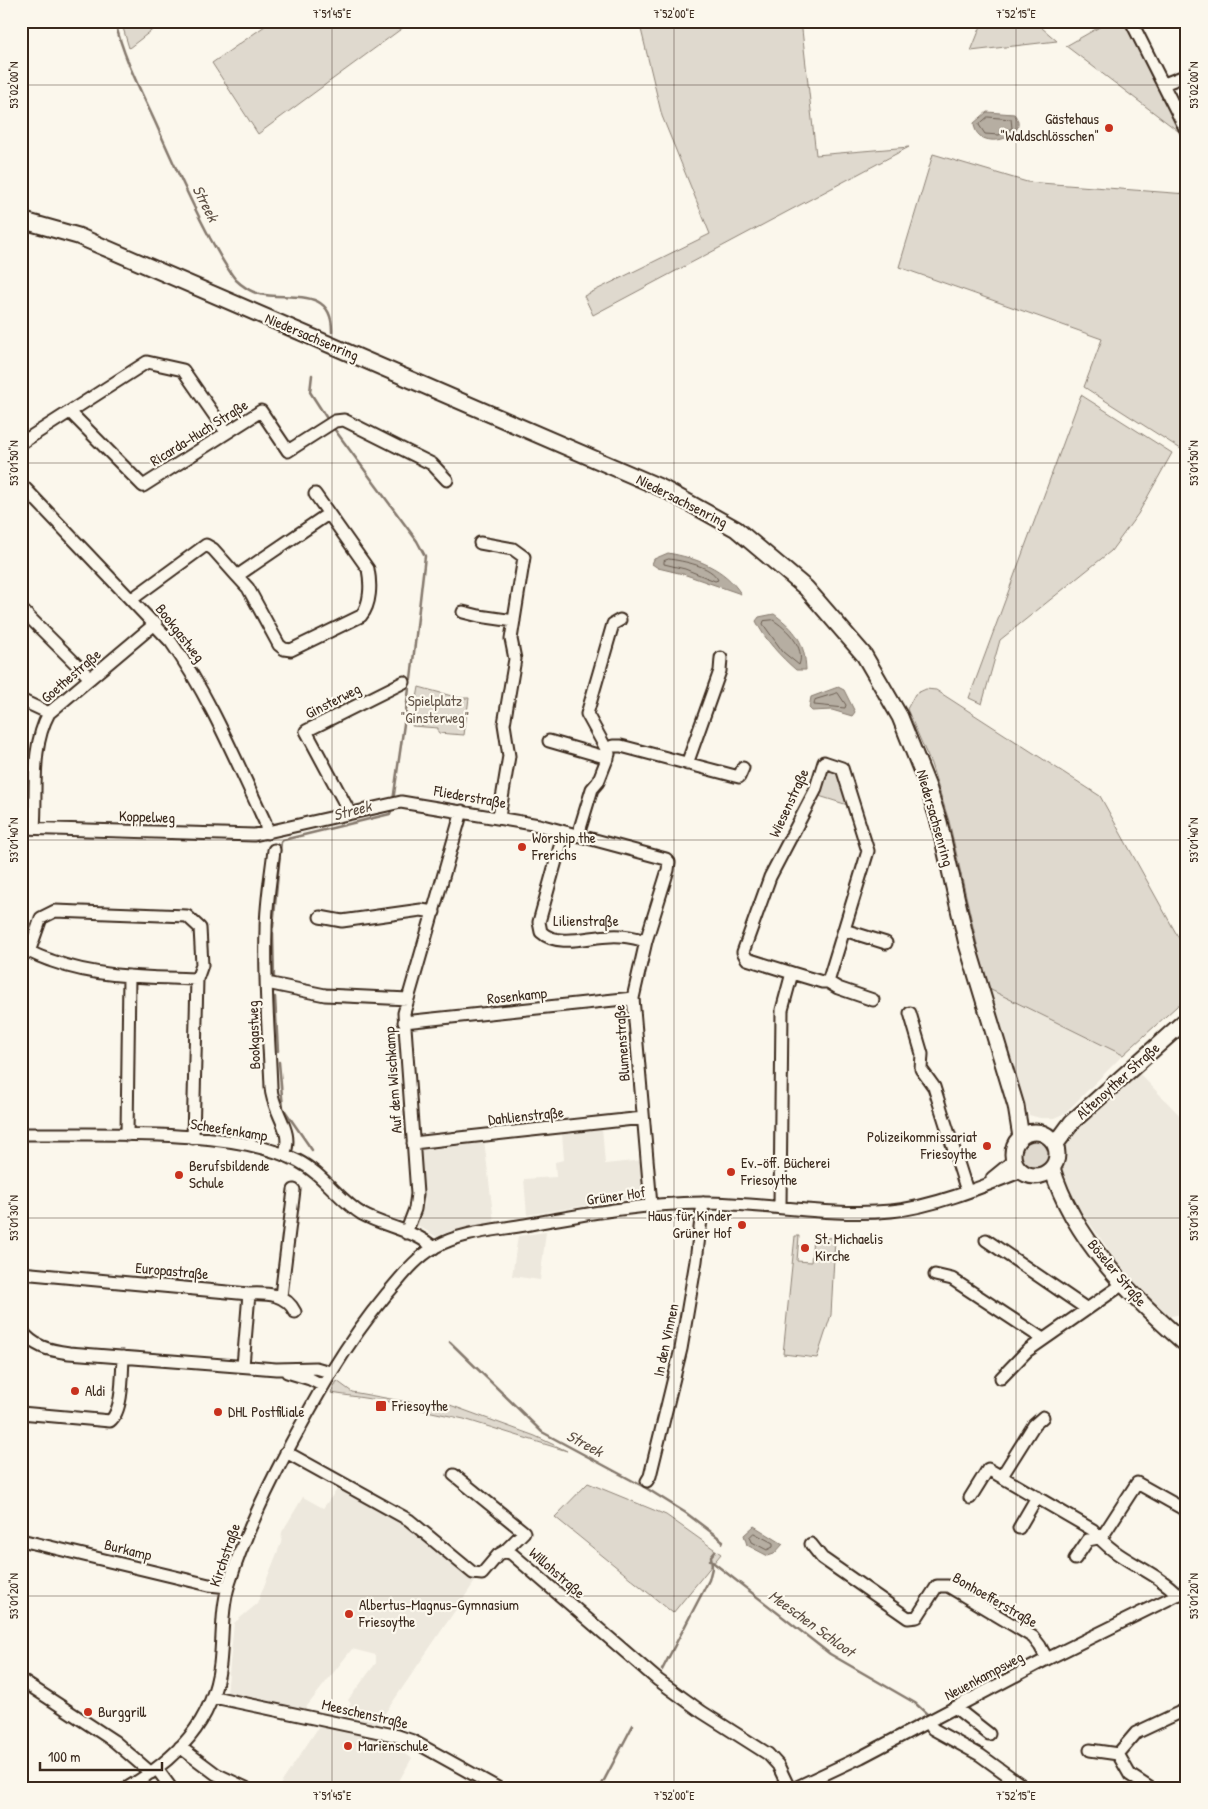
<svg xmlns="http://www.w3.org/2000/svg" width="1208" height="1809" font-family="'Patrick Hand',sans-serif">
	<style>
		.built { fill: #ede8dd }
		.green { fill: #dfd9ce; stroke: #8d8276 }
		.water { fill: #b6aea2; stroke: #85796d }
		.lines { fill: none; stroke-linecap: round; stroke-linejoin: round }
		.shore { stroke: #6c5f53; stroke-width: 1 }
		.stream { stroke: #85796d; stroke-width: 2.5 }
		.minor-casing { stroke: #3b2a1e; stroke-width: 15 }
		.major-casing { stroke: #3b2a1e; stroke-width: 19 }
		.minor { stroke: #fbf7ec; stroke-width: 11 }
		.major { stroke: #fbf7ec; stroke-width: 15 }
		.ticks { fill: none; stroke: #3b2a1e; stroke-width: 1; stroke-opacity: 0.45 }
		.poi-dot { fill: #c8321e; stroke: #fbf7ec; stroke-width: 2 }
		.labels { text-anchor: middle; stroke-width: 4.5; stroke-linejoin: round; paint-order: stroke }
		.poi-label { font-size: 15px; fill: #3b2a1e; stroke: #fbf7ec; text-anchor: start }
		.street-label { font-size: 15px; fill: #3b2a1e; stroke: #fbf7ec }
		.park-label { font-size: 15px; fill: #64564a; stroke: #fbf7ec }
		.water-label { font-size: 16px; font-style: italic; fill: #605246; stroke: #fbf7ec }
		.neatline { fill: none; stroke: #3b2a1e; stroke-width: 2 }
		.ticks-label { font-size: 12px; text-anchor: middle; fill: #3b2a1e }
	</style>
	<rect width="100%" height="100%" fill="#fbf7ec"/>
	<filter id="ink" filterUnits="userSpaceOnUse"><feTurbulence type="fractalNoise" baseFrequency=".02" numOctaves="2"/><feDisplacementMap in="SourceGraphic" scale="10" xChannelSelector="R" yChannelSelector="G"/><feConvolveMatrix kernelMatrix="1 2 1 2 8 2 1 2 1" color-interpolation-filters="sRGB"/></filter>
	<g filter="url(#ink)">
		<!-- built -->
		<path class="built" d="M987 988 1123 1055 1065 1113 1054 1118H1040L1029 1115Z
			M1139 1073 1187 1123V1313L1166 1317 1120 1266 1061 1183 1058 1166 1061 1147 1069 1135Z
			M602 1127 605 1164 643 1160 646 1196 527 1215 524 1179 556 1177 555 1162 564 1160 562 1133Z
			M484 1140 494 1222 448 1232 437 1237 417 1225 425 1203 419 1151 424 1146Z
			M546 1232 540 1280 512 1276 518 1236Z
			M339 1487 411 1526 476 1580 377 1725 339 1717 351 1704 348 1700 376 1663V1655L352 1649 304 1710 227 1694 234 1623 257 1604 281 1543 282 1532 303 1497 323 1508Z
			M320 1725 367 1735 412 1758 395 1788H278Z"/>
		<!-- green -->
		<path class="green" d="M121 21H164L129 48Z
			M272 21H412L258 134 212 63Z
			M639 21H801L816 155 909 147 593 315 584 296 710 234 662 116Z
			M983 21H1034L1057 41 971 51Z
			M1110 21H1124L1182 134 1066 46Z
			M933 154 1027 182 1187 194V453L1084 387 1102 339 899 267Z
			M1081 395 1172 453 1138 514 1111 551 1000 640 982 704 969 698Z
			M419 687 459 698H469L464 735 438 733V728L412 726Z
			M926 689 936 690 1100 796 1187 953V997L1123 1055 987 988 949 821 931 764 907 709 915 694Z
			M831 769 840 774 851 806 819 796 825 772Z
			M1019 1154a15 15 0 1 1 30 0a15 15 0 1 1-30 0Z
			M795 1236H799L797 1261 811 1262 813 1237 835 1238 831 1315 817 1358 783 1354Z
			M337 1381 352 1392 446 1409 450 1405 535 1436 567 1451 464 1419 404 1406V1404L331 1393Z
			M588 1483 666 1515 721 1554 673 1613 555 1517Z"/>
		<!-- water -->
		<path class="water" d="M987 112 1014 114C1034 138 975 154 974 123Z
			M668 553C696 558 725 568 741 594L683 574 658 568 652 564 654 559Z
			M774 614C796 630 805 643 806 670H796C780 656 765 640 756 621L759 617Z
			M838 687 844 690 855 712 852 716 832 710 812 711 809 708 811 697Z
			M754 1526 783 1544 774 1554 768 1556 747 1545 744 1535Z"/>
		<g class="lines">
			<!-- shore -->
			<path class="shore" d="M988 117 1011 119 1012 128 999 135 985 134 979 125Z
				M669 559C683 561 712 566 718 580L715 581 685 569 664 564V561Z
				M773 620C786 628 806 647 799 665L783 652 763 624 764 621Z
				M838 693 846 705 845 708 814 705 815 700Z
				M754 1533 773 1543V1547L767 1550 752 1542 750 1537Z"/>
			<!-- stream -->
			<path class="stream" d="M115 21C123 57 141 91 156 124 173 162 190 201 210 238 218 252 226 268 236 280 241 285 251 292 259 294 287 301 333 285 332 332
				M312 375 310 392 326 417
				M335 430 417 541 425 556 411 679
				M393 801 409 689
				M273 927 281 842 283 840 390 814 393 806
				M273 933 274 980
				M275 997 278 1051
				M279 1062 283 1108 312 1150
				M450 1342 542 1432 646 1488 686 1513 723 1541 722 1543
				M710 1560 830 1654 915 1703 928 1715
				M662 1670 709 1580 712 1568 711 1556 715 1551
				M938 1725 948 1731
				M979 1748 1015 1774
				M1022 1778 1034 1788
				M600 1788 633 1725"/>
			<!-- minor casing -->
			<g class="minor-casing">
				<path id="minor" d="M1131 21 1187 132
					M1164 84 1187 75
					M71 413 143 486 261 411 288 451 335 421 344 420 432 464 447 480
					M21 443 147 362 183 370 226 432
					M21 484 171 642C210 697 236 761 265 822L267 833
					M480 543 513 549 524 557 511 639 515 659 504 724 509 756 499 817
					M237 576 248 588 279 645 284 649 291 650 361 616C371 604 371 584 368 569L315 494
					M132 599 206 545 213 549 237 576 328 514
					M21 609 90 678
					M463 612 479 616 514 621
					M21 700 49 713
					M549 741 608 758
					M607 749 613 746H621L739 777 743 768
					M687 764 720 671 721 658
					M350 813 306 731 404 682
					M21 828 254 835 401 802 539 825 666 859 669 862 668 870 646 941 633 998 651 1205
					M34 828C37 790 30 748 49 713L156 623
					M564 832 539 922 541 932C558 948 590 936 611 936 624 935 634 938 646 941
					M578 835 592 789 598 782 609 754 587 714 613 624 620 620
					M274 850C271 876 266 903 266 930 264 982 269 1035 271 1087 272 1113 295 1130 284 1155
					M320 917 342 921 421 910 434 912
					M844 930 886 943
					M21 946C31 954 41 957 52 961 99 978 147 977 197 979
					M29 952 41 918 55 911 187 916 200 928 202 965 197 979 193 1138
					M828 982 838 988 873 1000
					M267 983 325 995 408 999
					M910 1013 922 1054 921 1069 934 1087 967 1191
					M404 1022 633 998
					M21 1134C97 1135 233 1127 298 1161 323 1174 339 1200 362 1214 385 1227 415 1230 434 1248
					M127 1135 129 976
					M413 1143 643 1118
					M992 1178 1014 1160
					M780 1207 782 1010 792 973 747 959 743 952 770 877 815 791 824 762 842 768 868 851 828 982H822L792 973
					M406 1233 415 1209 417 1194 404 1013 462 811
					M986 1240 1087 1309
					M21 1273 249 1294 243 1366
					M935 1275 952 1279 1043 1339
					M249 1294C268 1293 286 1294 295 1312
					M281 1296 294 1190
					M21 1330C34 1347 48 1350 69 1353L276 1369 316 1368 330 1372
					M287 1372 310 1379 322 1385
					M1001 1378 1027 1351 1123 1284
					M21 1413 110 1421C123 1411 122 1374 123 1357
					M286 1452 409 1520 473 1573 482 1574 498 1555 505 1551 512 1554 658 1680 702 1712 768 1754 778 1765 789 1788
					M454 1475 524 1532 505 1551
					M1002 1476 1034 1425 1043 1417
					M647 1481 650 1476 681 1349 696 1261 703 1203
					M970 1498 988 1469 1093 1530C1115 1561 1153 1568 1178 1595
					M1019 1528 1037 1497
					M21 1540 209 1585 228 1587
					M811 1544 822 1558 908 1618 917 1617 937 1586H948L1033 1637 1040 1646 1047 1659
					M1075 1559 1088 1540 1098 1538 1104 1534 1137 1483 1187 1511
					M21 1680 114 1741 151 1773
					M214 1697 398 1736 413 1741 498 1788
					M956 1708 989 1734
					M928 1722 933 1729 980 1755 1020 1784 1022 1788
					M180 1747 216 1774 246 1788
					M1090 1750 1118 1754
					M157 1769 171 1788
					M127 1788C176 1759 213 1723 220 1664 223 1638 221 1609 229 1584 243 1538 264 1495 286 1453 316 1397 345 1344 386 1295 401 1278 414 1259 435 1247 461 1232 496 1230 525 1225 584 1214 644 1203 704 1203 766 1203 829 1217 891 1211 933 1207 982 1187 1022 1171
					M795 1788 861 1757 1047 1659 1187 1590
					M1150 1788 1130 1775 1118 1754 1136 1733 1187 1709"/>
			</g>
			<!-- major casing -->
			<g class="major-casing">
				<path id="major" d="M21 220 78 236 664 489 736 529 806 588 864 655 900 717 928 787 939 822 967 944 1016 1106 1021 1137
					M1013 1154a22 22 0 1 1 44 0a22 22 0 1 1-44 0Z
					M1055 1145 1072 1122 1187 1019
					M1052 1168C1073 1239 1132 1297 1187 1345"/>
			</g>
			<!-- minor -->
			<use href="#minor" class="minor"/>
			<!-- major -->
			<use href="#major" class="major"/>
		</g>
	</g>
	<!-- ticks -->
	<path class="ticks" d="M332 21V1788M674 21V1788M1016 21V1788M21 85H1187M21 463H1187M21 840H1187M21 1218H1187M21 1596H1187"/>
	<!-- markers -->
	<g class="poi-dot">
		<circle cx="1109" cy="128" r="5"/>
		<circle cx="522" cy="847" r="5"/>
		<circle cx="987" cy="1146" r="5"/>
		<circle cx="731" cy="1172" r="5"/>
		<circle cx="179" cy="1175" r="5"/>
		<circle cx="742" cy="1225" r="5"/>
		<circle cx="805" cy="1248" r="5"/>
		<circle cx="75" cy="1391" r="5"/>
		<rect x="375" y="1400" width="12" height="12" rx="2.5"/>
		<circle cx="218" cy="1412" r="5"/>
		<circle cx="349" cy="1614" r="5"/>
		<circle cx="88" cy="1712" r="5"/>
		<circle cx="348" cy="1746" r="5"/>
	</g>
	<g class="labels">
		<!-- poi labels -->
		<g class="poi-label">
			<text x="1099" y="124" text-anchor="end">Gästehaus<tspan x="1099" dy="17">"Waldschlösschen"</tspan></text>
			<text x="532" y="843">Worship the<tspan x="532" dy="17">Frerichs</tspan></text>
			<text x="977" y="1142" text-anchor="end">Polizeikommissariat<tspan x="977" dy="17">Friesoythe</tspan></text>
			<text x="741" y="1168">Ev.-öff. Bücherei<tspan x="741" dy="17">Friesoythe</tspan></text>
			<text x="189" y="1171">Berufsbildende<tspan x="189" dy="17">Schule</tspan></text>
			<text x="732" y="1221" text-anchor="end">Haus für Kinder<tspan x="732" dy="17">Grüner Hof</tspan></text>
			<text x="815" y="1244">St. Michaelis<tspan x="815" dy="17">Kirche</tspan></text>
			<text x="85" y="1396">Aldi</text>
			<text x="392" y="1411">Friesoythe</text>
			<text x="228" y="1417">DHL Postfiliale</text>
			<text x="359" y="1610">Albertus-Magnus-Gymnasium<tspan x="359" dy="17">Friesoythe</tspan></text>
			<text x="98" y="1717">Burggrill</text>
			<text x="358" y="1751">Marienschule</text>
		</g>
		<!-- street labels -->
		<g class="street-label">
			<text transform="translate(312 337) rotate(23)" y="5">Niedersachsenring</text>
			<text transform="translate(199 433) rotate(-32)" y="5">Ricarda-Huch Straße</text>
			<text transform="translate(682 501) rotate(27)" y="5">Niedersachsenring</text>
			<text transform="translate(180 633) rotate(52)" y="5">Bookgastweg</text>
			<text transform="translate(71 676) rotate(-41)" y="5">Goethestraße</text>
			<text transform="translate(333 701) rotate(-27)" y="5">Ginsterweg</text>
			<text transform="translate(470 797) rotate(10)" y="5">Fliederstraße</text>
			<text transform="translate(789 803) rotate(-65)" y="5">Wiesenstraße</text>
			<text transform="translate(147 817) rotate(2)" y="5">Koppelweg</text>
			<text transform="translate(935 818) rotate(74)" y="5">Niedersachsenring</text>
			<text x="586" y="926">Lilienstraße</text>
			<text transform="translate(517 996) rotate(-6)" y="5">Rosenkamp</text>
			<text transform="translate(254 1035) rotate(-92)" y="5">Bookgastweg</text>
			<text transform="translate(622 1043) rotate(-94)" y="5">Blumenstraße</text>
			<text transform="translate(393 1080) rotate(-94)" y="5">Auf dem Wischkamp</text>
			<text transform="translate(1118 1081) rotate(-42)" y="5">Altenoyther Straße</text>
			<text transform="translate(526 1116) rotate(-6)" y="5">Dahlienstraße</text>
			<text transform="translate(229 1130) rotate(9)" y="5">Scheefenkamp</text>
			<text transform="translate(616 1196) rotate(-8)" y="5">Grüner Hof</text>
			<text transform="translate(172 1271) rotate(5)" y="5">Europastraße</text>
			<text transform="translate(1117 1273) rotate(50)" y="5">Böseler Straße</text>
			<text transform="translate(666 1340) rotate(-78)" y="5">In den Vinnen</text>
			<text transform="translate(128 1550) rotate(14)" y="5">Burkamp</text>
			<text transform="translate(225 1555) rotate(-71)" y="5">Kirchstraße</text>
			<text transform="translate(557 1573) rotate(41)" y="5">Willohstraße</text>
			<text transform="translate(995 1600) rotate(30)" y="5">Bonhoefferstraße</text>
			<text transform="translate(984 1676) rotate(-28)" y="5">Neuenkampsweg</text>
			<text transform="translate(365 1714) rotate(13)" y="5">Meeschenstraße</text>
		</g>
		<!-- park labels -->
		<g class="park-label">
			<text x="435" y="706">Spielplatz<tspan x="435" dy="17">"Ginsterweg"</tspan></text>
		</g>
		<!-- water labels -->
		<g class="water-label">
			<text transform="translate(206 203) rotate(63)" y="6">Streek</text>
			<text transform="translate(352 810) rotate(-15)" y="6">Streek</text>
			<text transform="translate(585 1443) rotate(28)" y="6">Streek</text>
			<text transform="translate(812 1623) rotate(36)" y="6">Meeschen Schloot</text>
		</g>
	</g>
	<!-- margin -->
	<rect width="1208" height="1809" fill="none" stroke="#fbf7ec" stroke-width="55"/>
	<!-- scale -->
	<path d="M40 1762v8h122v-8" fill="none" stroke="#3b2a1e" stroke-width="2.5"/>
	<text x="48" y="1762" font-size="15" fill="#3b2a1e" stroke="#fbf7ec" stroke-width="4" paint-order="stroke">100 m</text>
	<rect x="28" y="28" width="1152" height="1754" class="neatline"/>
	<g class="ticks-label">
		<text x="332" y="18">7°51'45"E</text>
		<text x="674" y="18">7°52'00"E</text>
		<text x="1016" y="18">7°52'15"E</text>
		<text transform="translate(14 85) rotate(-90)" y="4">53°02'00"N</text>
		<text transform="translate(1194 85) rotate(-90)" y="4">53°02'00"N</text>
		<text transform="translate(14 463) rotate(-90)" y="4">53°01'50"N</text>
		<text transform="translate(1194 463) rotate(-90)" y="4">53°01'50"N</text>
		<text transform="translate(14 840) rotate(-90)" y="4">53°01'40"N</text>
		<text transform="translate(1194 840) rotate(-90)" y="4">53°01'40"N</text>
		<text transform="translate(14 1218) rotate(-90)" y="4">53°01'30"N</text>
		<text transform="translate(1194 1218) rotate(-90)" y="4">53°01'30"N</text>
		<text transform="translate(14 1596) rotate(-90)" y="4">53°01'20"N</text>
		<text transform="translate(1194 1596) rotate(-90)" y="4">53°01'20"N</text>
		<text x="332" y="1800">7°51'45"E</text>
		<text x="674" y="1800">7°52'00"E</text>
		<text x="1016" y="1800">7°52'15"E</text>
	</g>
</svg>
